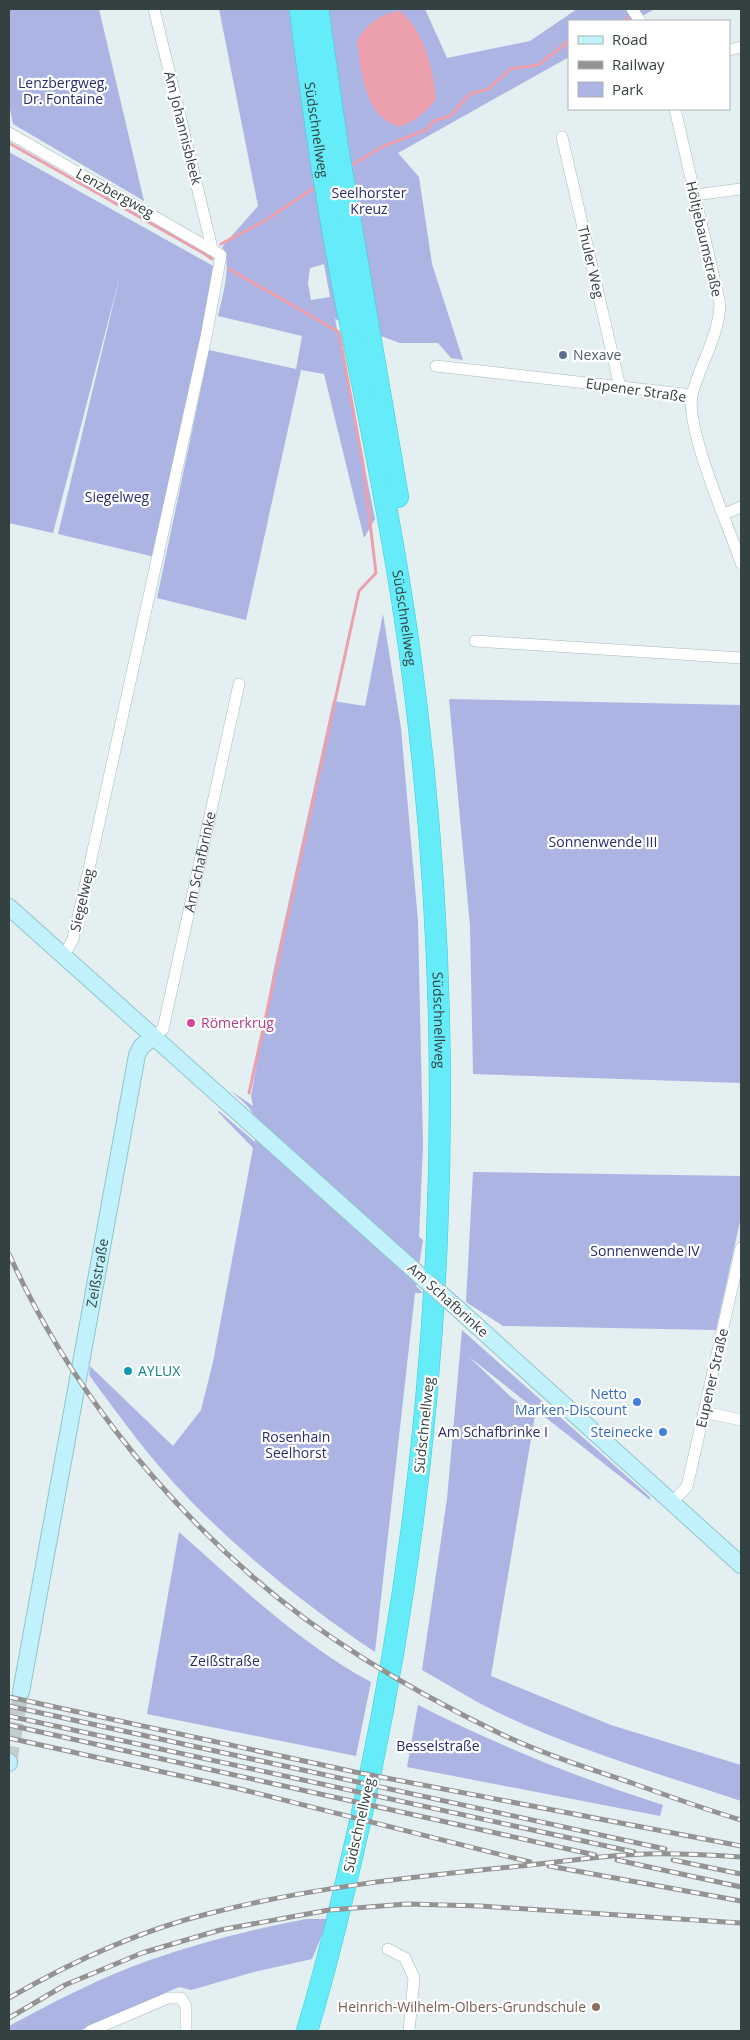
<svg xmlns="http://www.w3.org/2000/svg" width="750" height="2040" font-family="'Open Sans',sans-serif">
	<style>
		.green { fill: #acb4e4; fill-rule: evenodd }
		.water { fill: #eca0ad }
		.lines { fill: none; stroke-linecap: round; stroke-linejoin: round }
		.stream { stroke: #eca0ad; stroke-width: 3 }
		.secondary-tunnel { stroke: #c0ccce; stroke-width: 16; stroke-dasharray: 16 8; stroke-linecap: butt }
		.street-casing { stroke: #a6b9bb; stroke-width: 12 }
		.secondary-casing { stroke: #92c3cc; stroke-width: 18 }
		.highway-casing { stroke: #37ced6; stroke-width: 22 }
		.street { stroke: #fff; stroke-width: 11 }
		.secondary { stroke: #c1f2fc; stroke-width: 16 }
		.highway { stroke: #66ecf8; stroke-width: 21 }
		.rail-casing { stroke: #939393; stroke-width: 5 }
		.rail { stroke: #fff; stroke-width: 3; stroke-dasharray: 9; stroke-linecap: butt }
		.secondary-bridge-casing { stroke: #92c3cc; stroke-width: 18; stroke-linecap: butt }
		.secondary-bridge { stroke: #c1f2fc; stroke-width: 16 }
		.service-dot { fill: #5c6f8a; stroke: #fff; stroke-width: 2 }
		.hotel-dot { fill: #d1479c; stroke: #fff; stroke-width: 2 }
		.culture-dot { fill: #0f9aa8; stroke: #fff; stroke-width: 2 }
		.shop-dot { fill: #3f7fe0; stroke: #fff; stroke-width: 2 }
		.education-dot { fill: #8d6e63; stroke: #fff; stroke-width: 2 }
		.labels { text-anchor: middle; stroke-width: 4.5; stroke-linejoin: round; paint-order: stroke }
		.park-label { font-size: 14px; fill: #2c2a70; stroke: #fff }
		.street-label { font-size: 14px; fill: #334142; stroke: #fff }
		.service-label { font-size: 14px; fill: #4e5e75; stroke: #fff; text-anchor: start }
		.hotel-label { font-size: 14px; fill: #b23c85; stroke: #fff; text-anchor: start }
		.culture-label { font-size: 14px; fill: #0d838f; stroke: #fff; text-anchor: start }
		.shop-label { font-size: 14px; fill: #366cbe; stroke: #fff; text-anchor: end }
		.education-label { font-size: 14px; fill: #785e54; stroke: #fff; text-anchor: end }
	</style>
	<rect width="100%" height="100%" fill="#e3eff1"/>
	<!-- green -->
	<path class="green" d="M9 9H99L144 201 13 124 9 104Z
		M219 9H425L447 58 530 41 577 9H655L633 21H569V57L398 153 419 177 432 264 463 360 451 358 438 343H400L335 319 375 519 364 538 324 374 301 370 246 620 157 598 209 350 296 369 302 336 218 316C222 298 233 261 222 247L258 206ZM324 264 330 297 311 300 308 283 310 268Z
		M9 152 215 267 155 557 58 534 121 272 53 533 9 523Z
		M383 614 401 728 418 921 423 1145 419 1237 423 1240 416 1286 423 1293H415L375 1652C308 1607 243 1555 187 1497 151 1460 120 1417 89 1375L90 1366 173 1446 201 1410 213 1362 253 1148 218 1112 219 1111 255 1142C260 1113 250 1108 230 1090L253 1106 251 1096 273 973 333 701 365 706Z
		M449 699 741 705V1083L473 1074 470 926Z
		M473 1172 741 1176V1217L716 1330 503 1326 466 1302Z
		M462 1330 650 1497V1500L468 1356 511 1397 535 1415 491 1676 611 1725 741 1765V1801C657 1773 559 1745 481 1704 461 1693 442 1681 422 1670L447 1499Z
		M179 1532C240 1586 299 1643 371 1682L356 1756 147 1714Z
		M418 1705C497 1745 578 1778 663 1805L660 1816 407 1767Z
		M306 1919H329L312 1959 254 1972 191 1990 179 1987 79 2031H9V2026C54 2002 99 1978 147 1961 199 1943 252 1929 306 1919Z"/>
	<!-- water -->
	<path class="water" d="M400 11C424 30 433 69 436 99 425 113 416 121 398 127 394 124 388 123 384 119 364 103 360 65 357 41 368 23 379 14 400 11Z"/>
	<g class="lines">
		<!-- stream -->
		<path class="stream" d="M624 21 628 18
			M9 143 203 253 207 252
			M348 167 384 146 426 130 434 121 450 116 470 94 488 89 510 69 538 65 569 41
			M221 244 266 220 317 186
			M203 253 212 259
			M229 269 339 332 363 464 376 573 359 591 249 1093"/>
		<!-- secondary-tunnel -->
		<path class="secondary-tunnel" d="M9 1762 21 1692"/>
		<!-- street casing -->
		<g class="street-casing">
			<g id="street">
				<path d="M154 9 212 248"/>
				<path d="M632 9 640 21"/>
				<path d="M729 50 741 47"/>
				<path d="M675 109 720 304C719 336 700 364 692 395 685 428 729 527 741 563"/>
				<path d="M9 133 221 255 206 337 86 882 73 939 64 956"/>
				<path d="M562 137 620 387"/>
				<path d="M694 195 741 189"/>
				<path d="M436 366 692 395"/>
				<path d="M724 514 741 507"/>
				<path d="M475 641 741 658"/>
				<path id="s1" d="M153 1037 163 1029 239 684"/>
				<path d="M704 1412 741 1420"/>
				<path d="M672 1502 687 1487 741 1248"/>
				<path d="M388 1949 405 1958 414 1978 409 2031"/>
				<path d="M90 2031 168 1998H181L186 2006V2031"/>
			</g>
		</g>
		<!-- secondary casing -->
		<g class="secondary-casing">
			<g id="secondary">
				<path d="M9 907 426 1281"/>
				<path d="M456 1307 741 1565"/>
				<path id="s2" d="M21 1692 137 1055 141 1047 153 1037"/>
				<path d="M9 1763V1762"/>
			</g>
		</g>
		<!-- highway casing -->
		<g class="highway-casing">
			<g id="highway">
				<path id="s3" d="M300 9C312 107 327 206 346 303 369 418 393 532 409 647 463 1038 446 1436 360 1822 344 1892 328 1962 307 2031"/>
				<path d="M318 9 337 143 398 497"/>
			</g>
		</g>
		<!-- street -->
		<use href="#street" class="street"/>
		<!-- secondary -->
		<use href="#secondary" class="secondary"/>
		<!-- highway -->
		<use href="#highway" class="highway"/>
		<!-- rail casing -->
		<g class="rail-casing">
			<path id="rail" d="M9 1254C64 1377 153 1490 254 1578 325 1640 416 1693 501 1734 543 1754 588 1768 632 1783 668 1796 704 1809 741 1820
				M9 1697 355 1772 741 1846
				M9 1706 665 1849
				M9 1716 634 1852
				M9 1725 595 1855
				M9 1738 240 1789 530 1862
				M617 1860 741 1887
				M673 1860 741 1874
				M549 1866 741 1901
				M9 1998C71 1962 141 1930 211 1913 308 1888 411 1877 511 1867 556 1863 601 1855 646 1854 678 1853 710 1855 741 1857
				M9 2018 65 1985 142 1953 220 1930 329 1910 407 1904 480 1906 741 1923"/>
		</g>
		<!-- rail -->
		<use href="#rail" class="rail"/>
		<!-- secondary-bridge casing -->
		<g class="secondary-bridge-casing">
			<path id="secondary-bridge" d="M426 1281 456 1307"/>
		</g>
		<!-- secondary-bridge -->
		<use href="#secondary-bridge" class="secondary-bridge"/>
	</g>
	<!-- markers -->
	<circle class="service-dot" cx="563" cy="355" r="5"/>
	<circle class="hotel-dot" cx="191" cy="1023" r="5"/>
	<circle class="culture-dot" cx="128" cy="1371" r="5"/>
	<g class="shop-dot">
		<circle cx="637" cy="1402" r="5"/>
		<circle cx="663" cy="1432" r="5"/>
	</g>
	<circle class="education-dot" cx="596" cy="2007" r="5"/>
	<g class="labels">
		<!-- park labels -->
		<g class="park-label">
			<text x="63" y="88">Lenzbergweg,<tspan x="63" dy="16">Dr. Fontaine</tspan></text>
			<text x="369" y="198">Seelhorster<tspan x="369" dy="16">Kreuz</tspan></text>
			<text x="117" y="502">Siegelweg</text>
			<text x="603" y="847">Sonnenwende III</text>
			<text x="645" y="1256">Sonnenwende IV</text>
			<text x="493" y="1437">Am Schafbrinke I</text>
			<text x="296" y="1442">Rosenhain<tspan x="296" dy="16">Seelhorst</tspan></text>
			<text x="225" y="1666">Zeißstraße</text>
			<text x="438" y="1751">Besselstraße</text>
		</g>
		<!-- street labels -->
		<g class="street-label">
			<text transform="translate(183 128) rotate(76)" y="5">Am Johannisbleek</text>
			<text dy="5" stroke="none"><textPath href="#s3" startOffset="122">Südschnellweg</textPath></text>
			<text transform="translate(115 193) rotate(29)" y="5">Lenzbergweg</text>
			<text transform="translate(704 239) rotate(77)" y="5">Höltjebaumstraße</text>
			<text transform="translate(591 262) rotate(77)" y="5">Thuler Weg</text>
			<text transform="translate(636 390) rotate(8)" y="5">Eupener Straße</text>
			<text dy="5" stroke="none"><textPath href="#s3" startOffset="618">Südschnellweg</textPath></text>
			<text dy="5" stroke="none"><textPath href="#s1" startOffset="184">Am Schafbrinke</textPath></text>
			<text transform="translate(82 900) rotate(-77)" y="5">Siegelweg</text>
			<text dy="5" stroke="none"><textPath href="#s3" startOffset="1022">Südschnellweg</textPath></text>
			<text dy="5" stroke="none"><textPath href="#s2" startOffset="426">Zeißstraße</textPath></text>
			<text transform="translate(448 1300) rotate(42)" y="5">Am Schafbrinke</text>
			<text transform="translate(712 1378) rotate(-77)" y="5">Eupener Straße</text>
			<text transform="translate(424 1425) rotate(-84)" y="5">Südschnellweg</text>
			<text transform="translate(359 1825) rotate(-77)" y="5">Südschnellweg</text>
		</g>
		<!-- service labels -->
		<g class="service-label">
			<text x="573" y="360">Nexave</text>
		</g>
		<!-- hotel labels -->
		<g class="hotel-label">
			<text x="201" y="1028">Römerkrug</text>
		</g>
		<!-- culture labels -->
		<g class="culture-label">
			<text x="138" y="1376">AYLUX</text>
		</g>
		<!-- shop labels -->
		<g class="shop-label">
			<text x="627" y="1399">Netto<tspan x="627" dy="16">Marken-Discount</tspan></text>
			<text x="653" y="1437">Steinecke</text>
		</g>
		<!-- education labels -->
		<g class="education-label">
			<text x="586" y="2012">Heinrich-Wilhelm-Olbers-Grundschule</text>
		</g>
	</g>
	<!-- border -->
	<rect width="750" height="2040" fill="none" stroke="#334142" stroke-width="20"/>
	<!-- legend -->
	<rect x="568" y="20" width="162" height="90" fill="#ffffff" stroke="#adb3b3"/>
	<rect x="578" y="36" width="25" height="8" fill="#c1f2fc" stroke="#adb3b3"/>
	<text x="612" y="45" font-size="15" fill="#334142">Road</text>
	<rect x="578" y="61" width="25" height="8" fill="#939393" stroke="#adb3b3"/>
	<text x="612" y="70" font-size="15" fill="#334142">Railway</text>
	<rect x="578" y="82" width="25" height="15" fill="#acb4e4" stroke="#adb3b3"/>
	<text x="612" y="95" font-size="15" fill="#334142">Park</text>
</svg>
